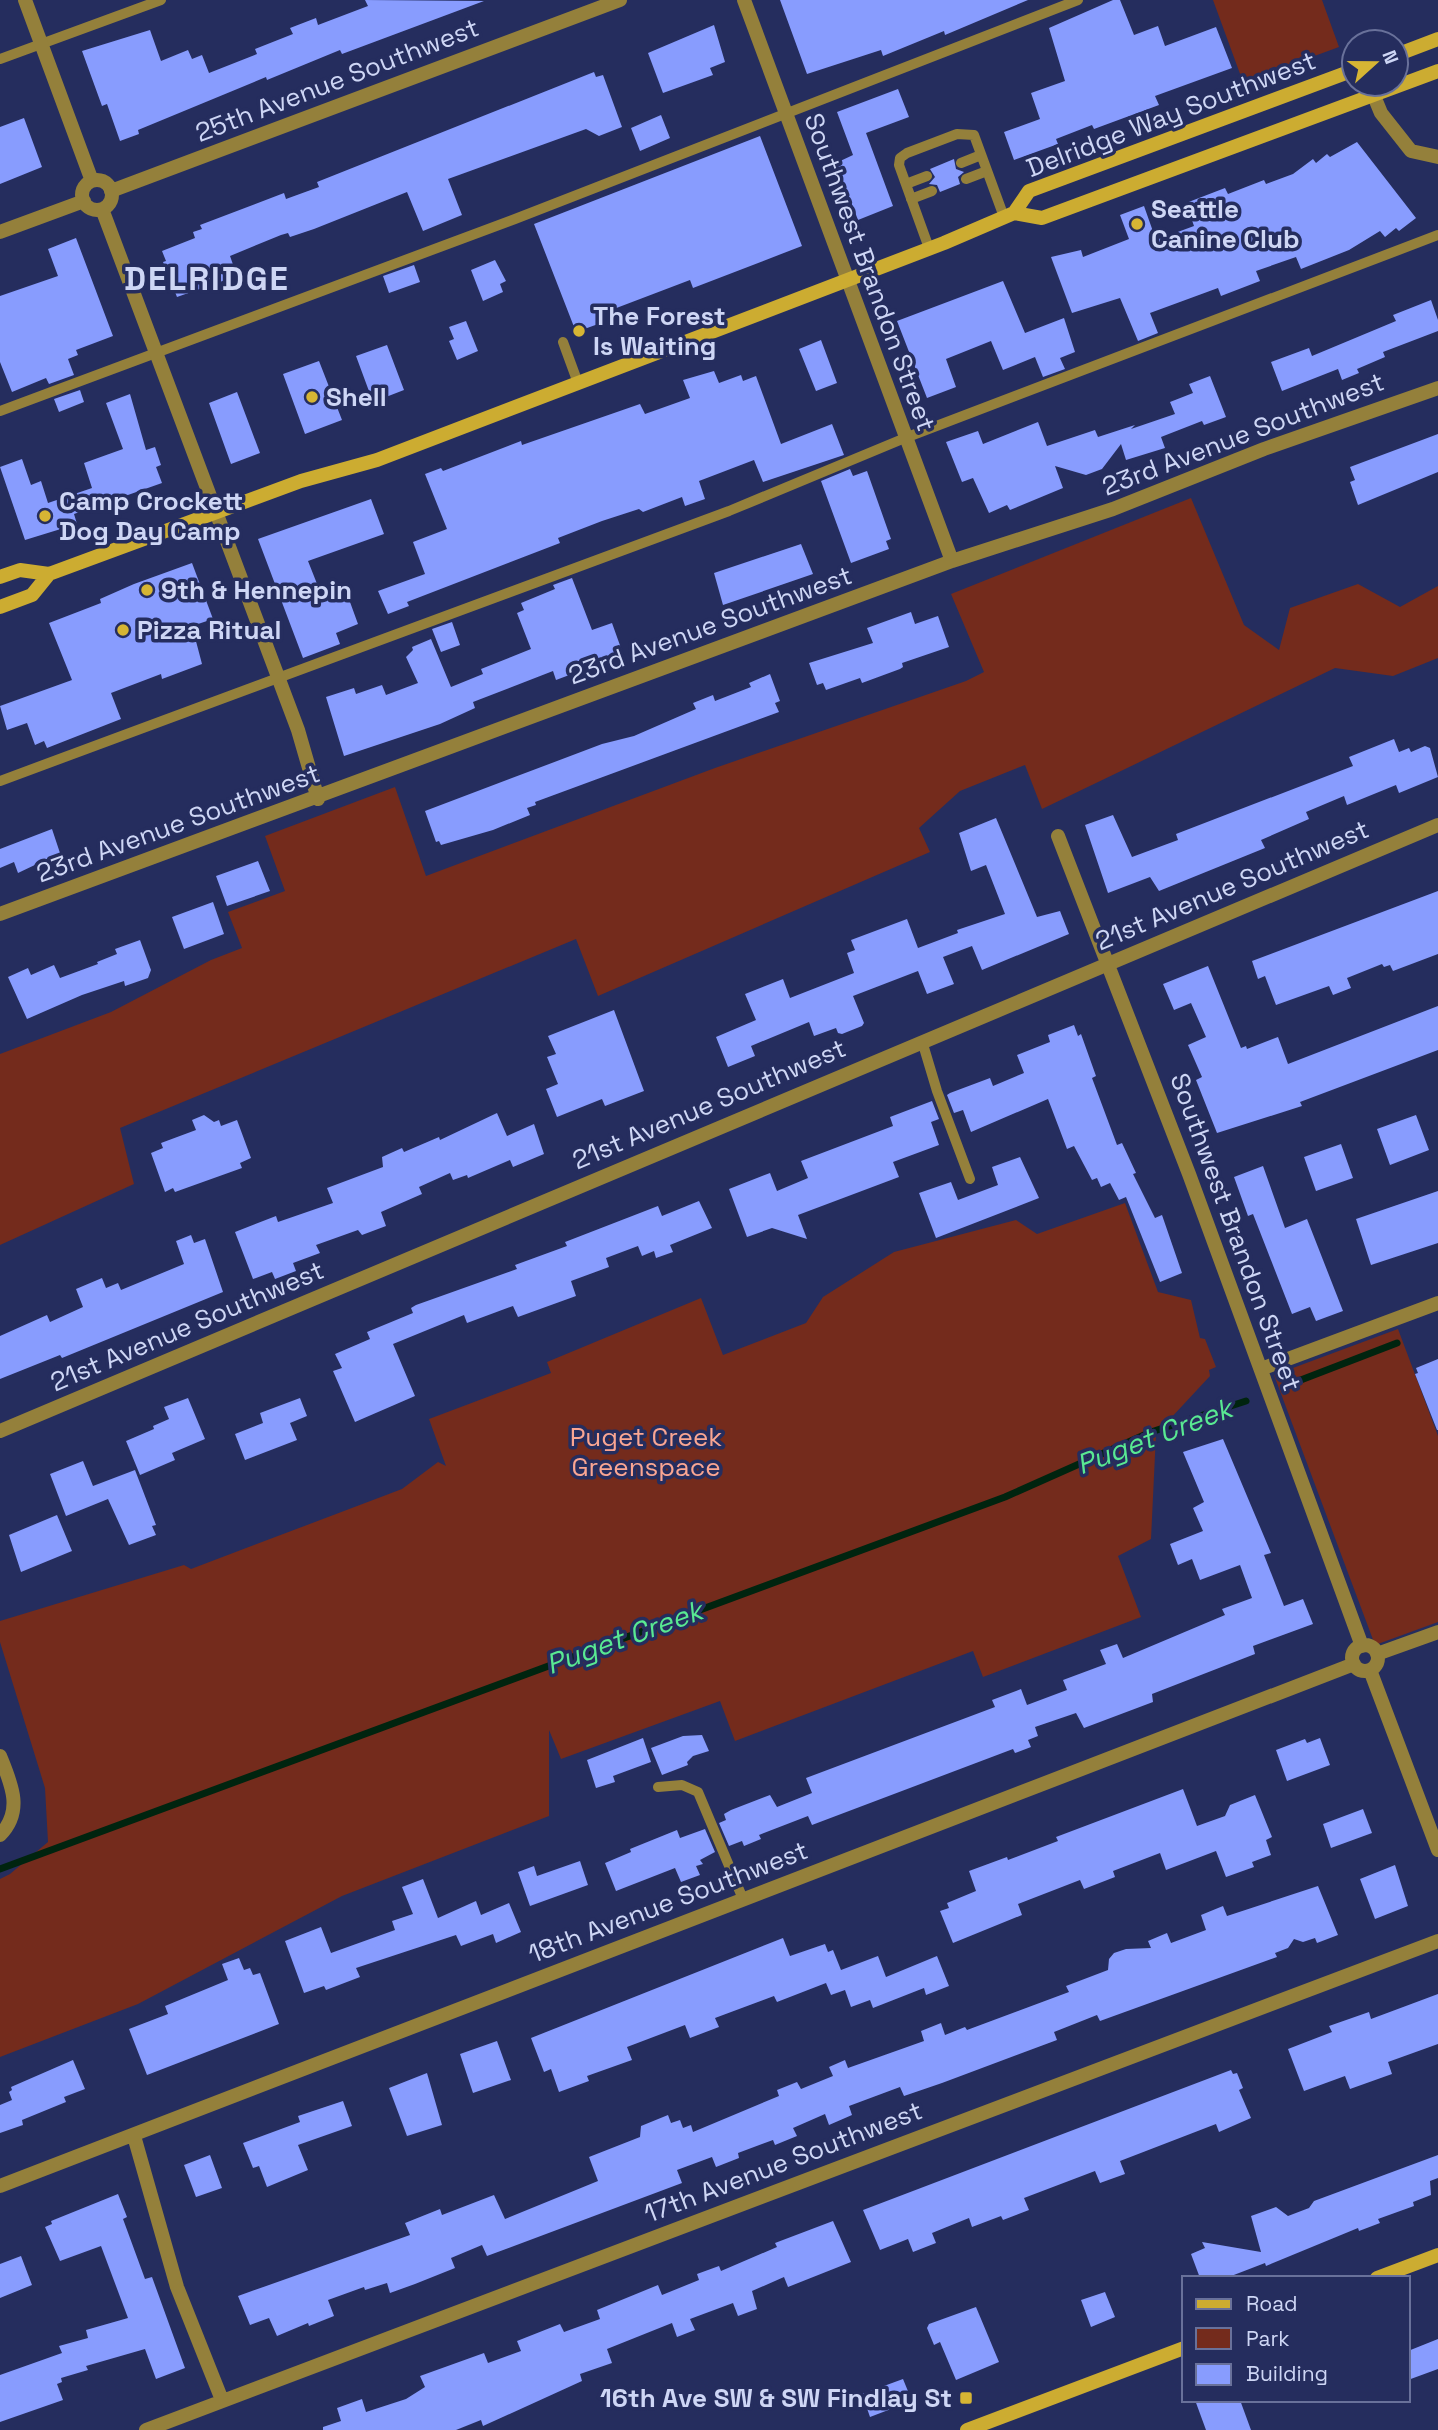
<svg xmlns="http://www.w3.org/2000/svg" width="1438" height="2430" font-family="'Space Grotesk',sans-serif">
	<style>
		.green { fill: #742b1c }
		.lines { fill: none; stroke-linecap: round; stroke-linejoin: round }
		.stream { stroke: #00240f; stroke-width: 7 }
		.building { fill: #889cfe }
		.lane { stroke: #94803b; stroke-width: 10 }
		.street { stroke: #94803b; stroke-width: 14 }
		.secondary { stroke: #ccac31; stroke-width: 14 }
		.poi-dot { fill: #d6b534; stroke: #252d5e; stroke-width: 2.5 }
		.labels { text-anchor: middle; stroke-width: 7; stroke-linejoin: round; paint-order: stroke }
		.street-label { font-size: 26px; fill: #ced6f5; stroke: #252d5e }
		.poi-label { font-size: 26px; font-weight: bold; fill: #ced6f5; stroke: #252d5e; text-anchor: start }
		.park-label { font-size: 26px; fill: #faa692; stroke: #252d5e }
		.water-label { font-size: 28px; font-style: italic; fill: #59e992; stroke: #252d5e }
		.district-label { font-size: 33px; font-weight: bold; letter-spacing: 2px; fill: #ced6f5; stroke: #252d5e }
	</style>
	<rect width="100%" height="100%" fill="#252d5e"/>
	<!-- green -->
	<path class="green" d="M1213 0H1322L1339 47 1243 82Z
		M1191 498 1244 625 1279 650 1290 608 1358 584 1400 607 1438 586V658L1393 676 1335 668 1042 809 1025 765 960 791 919 828 930 852 598 996 576 939 120 1128 134 1184 0 1245V1054L111 1012 211 960 242 948 228 912 285 891 265 836 395 787 426 876 715 768 966 681 984 672 951 594Z
		M1125 1203 1158 1292 1191 1300 1200 1338 1205 1339 1216 1367 1209 1370 1210 1376 1156 1434 1151 1539 1118 1556 1141 1617 983 1677 973 1651 735 1741 720 1701 561 1759 549 1730V1816L342 1896 138 2004 0 2057V1879L10 1874 48 1842 45 1788 0 1642V1621L184 1565 191 1569 402 1489 438 1462 446 1466 429 1419 551 1373 547 1362 701 1298 723 1355 806 1323 823 1297 894 1252 1016 1220 1037 1234Z
		M1398 1329 1438 1436V1622L1375 1645 1274 1375Z"/>
	<g class="lines">
		<!-- stream -->
		<path class="stream" d="M1293 1383 1397 1343
			M0 1869 1005 1497 1151 1432 1246 1401"/>
	</g>
	<!-- building -->
	<path class="building" d="M365 0 484 1 342 54 340 50 267 80 266 77 138 130 139 134 120 141 107 104 102 106 82 51 150 30 161 61 188 50 192 59 202 55 209 73 257 54 255 49 293 34 290 28 316 18 318 25 368 6Z
		M780 0H1028L945 35 944 31 883 56 881 50 807 74Z
		M1113 0H1120L1134 35 1158 26 1165 46 1216 27 1232 68 1155 96 1159 105 1094 129 1092 125 1056 139 1058 144 1014 160 1004 132 1040 119 1031 93 1065 81 1049 28Z
		M714 25 725 62 710 68 713 75 663 93 648 53Z
		M594 72 596 77 603 75 622 127 599 136 586 129 448 179 462 215 423 231 407 192 314 229 290 237 288 233 281 235 230 256 236 273 230 275 231 278 177 297 163 262 166 261 162 251 195 238 193 232 202 229 200 225 284 193 286 199 319 187 317 182Z
		M898 89 909 117 866 133 893 206 858 220 836 163 853 155 837 112Z
		M661 115 670 138 640 151 631 128Z
		M24 118 42 167 0 184V127Z
		M760 136 802 246 693 288 690 280 598 315 601 323 576 332 534 224Z
		M1357 142 1416 218 1399 231 1396 228 1385 237 1380 231 1349 250 1301 269 1296 257 1256 271 1260 281 1221 296 1218 288 1150 313 1158 333 1138 341 1120 298 1072 313 1051 257 1081 250 1083 257 1129 239 1120 215 1144 206 1156 240 1194 226 1186 203 1225 188 1228 194 1264 180 1266 184 1293 174 1313 159 1316 163 1327 154 1330 157Z
		M954 159 956 169 964 172 958 177 960 184 940 192 937 185 929 184 935 177 930 169Z
		M76 238 113 336 76 350 78 355 68 359 74 375 49 384 46 378 12 392 0 362V296L58 276 48 249Z
		M495 260 506 281 500 284 503 292 483 301 471 270Z
		M414 265 420 282 389 293 383 276Z
		M1003 281 1025 333 1064 318 1075 352 1060 358 1065 369 1043 377 1035 357 1003 370 991 341 946 359 956 387 927 398 897 321Z
		M1431 300 1438 320V331L1383 352 1385 357 1357 369 1359 373 1342 380 1338 369 1282 391 1271 362 1309 348 1312 356 1396 321 1393 315Z
		M466 321 478 351 457 360 449 341 454 339 449 327Z
		M821 340 837 383 816 391 799 349Z
		M387 345 404 390 373 402 356 356Z
		M319 361 342 420 305 434 283 374Z
		M714 371 719 383 741 375 743 381 756 376 781 444 832 424 844 455 763 482 754 460 699 481 705 499 685 506 682 497 643 512 639 509 602 521 558 538 560 543 407 602 409 606 388 614 378 591 425 574 413 542 447 529 425 474 441 468 443 471 521 441 522 445 640 404 645 414 690 398 683 380Z
		M1210 376 1226 417 1204 425 1202 421 1161 437 1165 448 1126 460 1121 444 1102 469 1086 475 1055 466 1063 488 1010 510 1007 505 989 513 973 478 962 482 946 442 978 431 983 444 1038 422 1047 446 1095 430 1098 437 1135 425 1131 429 1175 414 1170 402 1193 393 1189 384Z
		M80 390 84 402 59 412 54 399Z
		M237 392 260 453 231 464 209 403Z
		M130 394 146 450 155 447 161 465 156 467 162 483 74 514 77 524 25 540 0 467 22 459 31 485 41 481 48 503 92 488 84 463 123 449 106 403Z
		M1438 434V472L1358 505 1350 482 1355 480 1350 467Z
		M850 469 853 476 867 471 891 539 886 541 889 549 851 563 821 481Z
		M371 499 384 534 308 561 323 599 346 591 358 624 336 633 340 644 303 658 258 539Z
		M801 544 813 574 723 605 714 573Z
		M192 563 213 619 192 626 202 664 162 679 161 674 111 693 121 719 47 748 44 741 35 745 27 723 7 730 0 706 72 680 49 623 101 603 100 599 134 584Z
		M572 578 592 630 612 623 622 651 571 670 572 674 556 680 553 671 473 702 475 708 440 724 344 756 326 697 354 688 356 694 382 685 386 695 418 683 406 657 413 650 412 647 431 639 451 687 483 674 481 669 531 649 517 613 524 610 521 603 555 589 553 585Z
		M911 612 915 624 938 616 949 647 902 663 903 667 900 669 862 683 860 678 826 690 823 683 817 685 809 663 873 643 867 628Z
		M452 622 460 645 441 652 432 629Z
		M770 674 780 701 775 703 779 712 535 802 536 805 527 808 530 815 493 830 441 845 439 841 436 842 425 811 602 744 634 736 696 709 693 703 713 695 715 701 751 687 749 683Z
		M1394 739 1399 752 1409 748 1411 752 1425 746 1430 748 1438 777 1399 793 1396 785 1347 805 1344 796 1306 812 1309 819 1261 840 1265 848 1159 891 1150 877 1108 893 1085 825 1113 815 1132 857 1178 840 1176 834 1353 766 1349 757Z
		M996 818 1037 917 1060 911 1069 934 982 970 972 946 943 957 954 984 927 994 918 971 853 996 864 1023 862 1026 842 1034 838 1033 836 1028 814 1036 809 1022 751 1046 755 1056 728 1067 716 1037 756 1020 745 994 783 979 790 998 854 973 847 953 855 950 851 940 907 919 918 948 958 933 957 930 1005 914 986 865 971 871 959 833Z
		M52 829 60 853 18 873 14 862 0 868V849Z
		M258 861 270 891 227 906 216 876Z
		M1438 891V954L1393 971 1390 965 1384 967 1382 964 1347 978 1351 988 1333 995 1329 986 1276 1005 1265 976 1258 979 1252 961Z
		M213 902 224 934 184 949 172 917Z
		M140 940 151 970 148 978 125 986 124 981 82 995 27 1019 8 977 28 968 31 975 54 965 60 978 98 964 97 962 117 954 115 949Z
		M1208 966 1241 1048 1246 1046 1247 1049 1278 1037 1288 1064 1438 1006V1050L1300 1102 1302 1106 1217 1133 1196 1080 1202 1077 1188 1045 1206 1037 1191 1003 1174 1010 1163 984Z
		M614 1010 644 1091 605 1106 602 1099 557 1117 546 1089 558 1084 547 1057 556 1054 548 1036Z
		M1074 1025 1078 1036 1081 1034 1096 1076 1092 1078 1117 1145 1122 1143 1136 1173 1133 1174 1155 1218 1162 1215 1182 1273 1160 1282 1126 1197 1119 1200 1110 1183 1101 1187 1097 1178 1092 1180 1074 1146 1067 1149 1048 1099 971 1132 963 1110 954 1113 947 1095 950 1093 990 1078 993 1086 1024 1073 1017 1055 1050 1042 1048 1035Z
		M932 1101 939 1119 931 1122 939 1145 893 1162 899 1177 798 1215 807 1239 772 1228 747 1237 729 1189 770 1173 777 1191 808 1178 801 1161 893 1126 890 1117Z
		M497 1113 507 1136 534 1124 544 1154 513 1167 510 1160 468 1178 467 1175 453 1180 450 1173 419 1187 422 1194 381 1212 386 1226 362 1235 358 1230 316 1245 320 1253 293 1263 296 1271 275 1279 272 1272 253 1279 235 1232 276 1216 278 1222 333 1203 327 1188 383 1167 382 1157 402 1148 404 1152 439 1137 440 1140Z
		M204 1115 214 1122 219 1120 221 1126 237 1120 251 1158 240 1163 242 1168 175 1192 173 1188 165 1192 151 1153 163 1148 161 1143 196 1130 192 1120Z
		M1416 1115 1429 1150 1390 1165 1377 1129Z
		M1341 1144 1353 1178 1316 1191 1304 1157Z
		M1020 1157 1039 1198 936 1238 919 1193 951 1182 958 1200 998 1185 992 1167Z
		M1263 1166 1285 1228 1307 1219 1343 1311 1316 1321 1310 1307 1292 1314 1253 1214 1248 1216 1234 1177Z
		M1438 1191V1243L1371 1265 1356 1219Z
		M699 1201 712 1228 670 1245 673 1252 656 1258 654 1251 642 1256 638 1246 606 1258 609 1267 571 1281 576 1296 518 1317 513 1306 467 1323 464 1315 393 1344 415 1396 355 1422 333 1371 342 1368 335 1354 370 1339 367 1332 413 1313 411 1308 416 1305 517 1269 515 1265 567 1246 565 1242 658 1206 662 1216Z
		M191 1235 194 1243 205 1239 223 1292 62 1358 60 1355 0 1379V1336L47 1315 50 1322 83 1307 76 1289 102 1278 106 1288 118 1283 121 1290 184 1264 176 1241Z
		M1438 1359V1430H1437L1415 1374 1418 1373 1416 1368Z
		M188 1398 205 1439 172 1453 175 1460 140 1475 126 1441 154 1429 153 1426 169 1419 164 1407Z
		M300 1398 307 1416 290 1423 297 1440 245 1460 235 1434 263 1423 260 1413Z
		M1223 1439 1271 1553 1264 1555 1284 1606 1303 1599 1313 1624 1253 1646 1255 1654 1152 1694 1153 1702 1084 1728 1076 1713 1035 1727 1038 1736 1028 1740 1031 1747 1015 1753 1013 1749 812 1825 808 1816 759 1835 761 1839 744 1846 742 1841 729 1846 719 1823 726 1820 724 1814 731 1810 770 1795 777 1807 812 1793 806 1778 995 1707 992 1700 1021 1689 1027 1705 1067 1690 1063 1680 1106 1664 1100 1650 1117 1644 1123 1658 1225 1615 1222 1609 1252 1598 1240 1565 1200 1580 1192 1559 1178 1565 1170 1544 1203 1531 1193 1508 1204 1502 1183 1452Z
		M83 1461 93 1486 135 1470 156 1525 152 1526 156 1535 129 1545 108 1499 66 1516 50 1474Z
		M57 1515 72 1551 21 1572 9 1535Z
		M702 1735 709 1751 693 1756 687 1762 688 1765 662 1775 651 1748 683 1736Z
		M643 1738 651 1762 613 1776 615 1782 596 1788 587 1760Z
		M1320 1738 1330 1765 1287 1781 1276 1750 1305 1739 1307 1743Z
		M1183 1789 1197 1826 1225 1816 1230 1805 1255 1795 1272 1837 1266 1840 1271 1855 1252 1862 1254 1867 1226 1877 1216 1851 1166 1870 1160 1853 1113 1871 1115 1877 1084 1889 1080 1880 1018 1904 1022 1915 953 1943 940 1911 949 1908 947 1903 976 1891 969 1871 1007 1857 1008 1860 1058 1841 1056 1837Z
		M1363 1809 1372 1833 1331 1848 1323 1824Z
		M705 1829 715 1852 700 1860 703 1864 696 1866 700 1875 681 1882 675 1868 616 1891 605 1863 631 1852 630 1849 677 1830 680 1838Z
		M580 1861 588 1885 530 1906 518 1872 534 1866 537 1876Z
		M1395 1865 1408 1906 1375 1919 1360 1879Z
		M423 1879 438 1918 476 1901 481 1915 509 1903 521 1932 496 1943 493 1934 461 1946 456 1935 356 1968 360 1977 326 1990 324 1986 304 1993 285 1941 321 1927 331 1953 395 1930 392 1921 413 1914 402 1887Z
		M1318 1886 1338 1935 1317 1943 1315 1938 1303 1942 1294 1939 1288 1948 1275 1953 1277 1957 1100 2021 1097 2015 1054 2032 1057 2040 942 2083 904 2096 900 2087 849 2106 852 2115 829 2125 825 2114 793 2128 797 2136 775 2145 773 2140 738 2153 739 2158 716 2167 712 2157 677 2170 682 2183 487 2256 482 2245 451 2258 455 2268 415 2284 390 2293 387 2283 365 2290 364 2287 328 2300 334 2316 309 2326 308 2323 277 2336 269 2318 250 2325 238 2296 410 2235 405 2223 440 2209 442 2215 494 2195 505 2219 598 2181 589 2157 640 2137 641 2126 668 2115 671 2123 680 2120 683 2128 691 2125 693 2132 779 2096 777 2090 797 2082 801 2089 833 2076 829 2067 845 2060 848 2068 924 2041 921 2031 941 2023 945 2035 965 2027 967 2030 1069 1992 1066 1986 1108 1970 1109 1959 1114 1953 1126 1949 1151 1948 1148 1941 1167 1933 1171 1943 1206 1930 1201 1915 1223 1906 1227 1916Z
		M783 1938 790 1956 825 1944 828 1952 833 1950 841 1970 878 1956 886 1977 937 1956 949 1986 926 1995 924 1988 873 2008 870 2000 851 2007 845 1990 831 1995 826 1983 777 2002 774 1996 715 2018 719 2027 690 2038 685 2025 627 2047 632 2060 587 2076 589 2081 559 2092 551 2069 544 2072 531 2038Z
		M239 1958 244 1970 250 1968 253 1975 260 1973 279 2024 147 2075 129 2029 168 2014 165 2006 228 1980 222 1964Z
		M1438 1994V2044L1388 2062 1392 2074 1350 2089 1345 2076 1304 2091 1288 2049 1332 2032 1329 2026 1369 2012 1371 2019Z
		M497 2041 511 2080 473 2093 460 2054Z
		M73 2060 85 2089 64 2097 66 2102 22 2120 23 2125 0 2133V2105L12 2100 9 2092 12 2090 11 2087Z
		M1231 2070 1233 2074 1237 2073 1243 2088 1239 2090 1251 2118 1219 2132 1216 2124 1120 2161 1125 2174 1100 2183 1095 2171 1024 2198 1029 2210 1003 2220 1001 2216 972 2227 969 2218 932 2233 936 2243 913 2252 908 2239 880 2250 863 2210Z
		M427 2073 442 2125 407 2136 389 2088Z
		M343 2101 352 2126 298 2145 308 2170 267 2187 259 2166 253 2168 243 2143 300 2122 298 2116Z
		M210 2155 222 2188 196 2197 184 2165Z
		M1438 2155V2178L1430 2181 1431 2195 1413 2202 1414 2206 1378 2219 1380 2223 1359 2231 1358 2228 1266 2266 1265 2263 1226 2278H1200L1191 2254 1205 2248 1202 2242 1261 2252 1251 2216 1276 2207 1288 2216 1309 2208 1314 2201Z
		M118 2194 127 2217 123 2219 145 2279 152 2277 185 2368 156 2379 145 2349 86 2366 88 2370 61 2378 62 2382 57 2384 63 2400 0 2422V2375L62 2353 59 2346 88 2338 86 2330 128 2318 101 2246 60 2261 45 2227 52 2224 51 2221Z
		M833 2221 851 2262 788 2287 784 2277 752 2291 757 2309 738 2316 733 2303 690 2319 695 2330 677 2337 672 2323 607 2349 612 2363 580 2374 582 2381 483 2426 481 2420 456 2430H323V2427L341 2421 337 2408 362 2399 366 2412 406 2399 425 2387 420 2376 484 2353 488 2363 521 2351 517 2341 560 2324 564 2332 600 2319 597 2310 658 2285 662 2295 699 2280 697 2274 719 2266 721 2271 777 2247 775 2243Z
		M21 2256 32 2285 0 2298V2264Z
		M1105 2292 1115 2317 1091 2327 1081 2300Z
		M976 2307 999 2362 956 2380 940 2342 934 2345 927 2328 929 2324Z
		M1438 2339V2369L1408 2380V2351Z
		M903 2379 912 2401 870 2417 862 2394Z
		M1195 2400H1240L1251 2430H1206Z"/>
	<g class="lines">
		<!-- lane -->
		<path class="lane" d="M0 59 161 0
			M961 163 981 155
			M966 179 987 171
			M906 184 927 176
			M911 199 932 191
			M929 248 899 165 900 158 907 153 957 134 974 135 1004 217
			M563 342 578 383
			M0 411 515 219 1078 0
			M0 781 729 511 905 438 1438 235
			M922 1041 937 1091 970 1179
			M658 1787 682 1785 698 1792 743 1899"/>
		<!-- street -->
		<path class="street" d="M25 0 92 181
			M744 0 952 561
			M1369 84 1381 113 1411 151 1438 157
			M82 195a15 15 0 1 1 30 0a15 15 0 1 1-30 0Z
			M111 191 620 0
			M102 209 298 730 318 799
			M0 232 84 201
			M1058 836 1189 1174 1362 1646
			M0 914 952 561 1113 509 1264 449 1438 388
			M1261 1369 1438 1303
			M0 1431 1438 825
			M1352 1658a13 13 0 1 1 26 0a13 13 0 1 1-26 0Z
			M1377 1654 1438 1632
			M1370 1670 1438 1850
			M0 1756C11 1783 24 1811 0 1835
			M134 2136 177 2287 222 2400
			M0 2186 1354 1664
			M146 2430 1438 1941"/>
		<!-- secondary -->
		<path class="secondary" d="M1396 55 1438 39
			M1014 213 1042 218 1438 71
			M0 577 20 570 49 574 301 481 377 460 944 243 1014 213 1029 191 1354 70
			M0 607 32 595 49 574
			M1377 2278 1438 2255
			M967 2430 1184 2348"/>
	</g>
	<!-- markers -->
	<g class="poi-dot">
		<circle cx="1137" cy="224" r="7"/>
		<circle cx="579" cy="331" r="7"/>
		<circle cx="312" cy="397" r="7"/>
		<circle cx="45" cy="516" r="7"/>
		<circle cx="147" cy="590" r="7"/>
		<circle cx="123" cy="630" r="7"/>
		<rect x="959" y="2391" width="14" height="14" rx="3.5"/>
	</g>
	<g class="labels">
		<!-- street labels -->
		<g class="street-label">
			<text transform="translate(337 80) rotate(-21)" y="9">25th Avenue Southwest</text>
			<text transform="translate(1171 114) rotate(-21)" y="9">Delridge Way Southwest</text>
			<text transform="translate(870 272) rotate(70)" y="9">Southwest Brandon Street</text>
			<text transform="translate(1243 434) rotate(-21)" y="9">23rd Avenue Southwest</text>
			<text transform="translate(710 625) rotate(-20)" y="9">23rd Avenue Southwest</text>
			<text transform="translate(178 823) rotate(-20)" y="9">23rd Avenue Southwest</text>
			<text transform="translate(1232 885) rotate(-23)" y="9">21st Avenue Southwest</text>
			<text transform="translate(709 1104) rotate(-23)" y="9">21st Avenue Southwest</text>
			<text transform="translate(1236 1232) rotate(70)" y="9">Southwest Brandon Street</text>
			<text transform="translate(187 1326) rotate(-23)" y="9">21st Avenue Southwest</text>
			<text transform="translate(668 1902) rotate(-21)" y="9">18th Avenue Southwest</text>
			<text transform="translate(783 2162) rotate(-21)" y="9">17th Avenue Southwest</text>
		</g>
		<!-- poi labels -->
		<g class="poi-label">
			<text x="1151" y="218">Seattle<tspan x="1151" dy="30">Canine Club</tspan></text>
			<text x="593" y="325">The Forest<tspan x="593" dy="30">Is Waiting</tspan></text>
			<text x="326" y="406">Shell</text>
			<text x="59" y="510">Camp Crockett<tspan x="59" dy="30">Dog Day Camp</tspan></text>
			<text x="161" y="599">9th &amp; Hennepin</text>
			<text x="137" y="639">Pizza Ritual</text>
			<text x="952" y="2407" text-anchor="end">16th Ave SW &amp; SW Findlay St</text>
		</g>
		<!-- park labels -->
		<g class="park-label">
			<text x="646" y="1446">Puget Creek<tspan x="646" dy="30">Greenspace</tspan></text>
		</g>
		<!-- water labels -->
		<g class="water-label">
			<text transform="translate(1154 1436) rotate(-21)" y="10">Puget Creek</text>
			<text transform="translate(624 1637) rotate(-20)" y="10">Puget Creek</text>
		</g>
		<!-- district labels -->
		<g class="district-label">
			<text x="207" y="290">DELRIDGE</text>
		</g>
	</g>
	<!-- legend -->
	<rect x="1182" y="2276" width="228" height="126" fill="#252d5e" stroke="#69719a" stroke-width="2"/>
	<rect x="1196" y="2299" width="35" height="10" fill="#ccac31" stroke="#69719a" stroke-width="2"/>
	<text x="1246" y="2311" font-size="21" fill="#ced6f5">Road</text>
	<rect x="1196" y="2328" width="35" height="21" fill="#742b1c" stroke="#69719a" stroke-width="2"/>
	<text x="1246" y="2346" font-size="21" fill="#ced6f5">Park</text>
	<rect x="1196" y="2364" width="35" height="21" fill="#889cfe" stroke="#69719a" stroke-width="2"/>
	<text x="1246" y="2381" font-size="21" fill="#ced6f5">Building</text>
	<!-- north arrow -->
	<g transform="translate(1375 63) rotate(69)"><circle r="33" fill="#252d5e" stroke="#69719a" stroke-width="2"/>
	<path d="M0-5L12 26L0 18L-12 26Z" fill="#d6b534"/>
	<text y="-10" font-size="19" font-weight="bold" text-anchor="middle" fill="#ced6f5">N</text>
	</g>
</svg>
